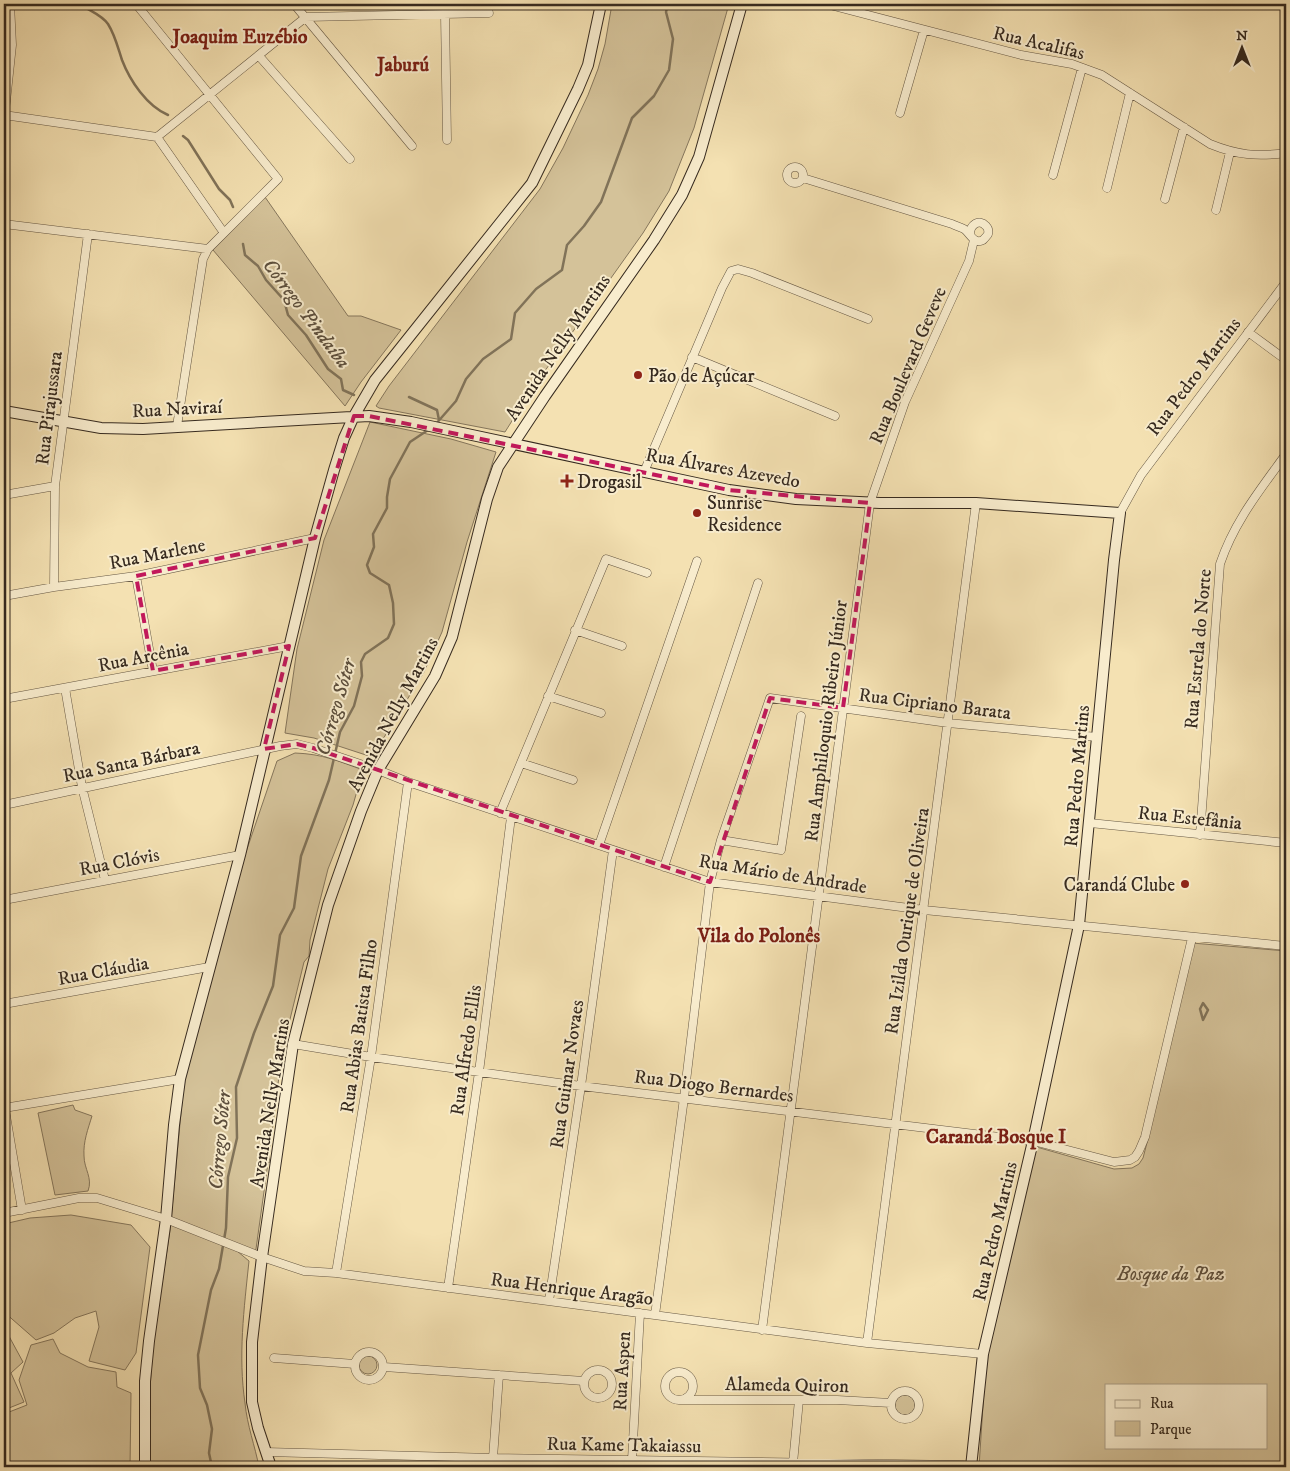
<svg xmlns="http://www.w3.org/2000/svg" width="1290" height="1471" font-family="'IM FELL DW Pica',serif">
	<style>
		.green { fill: #d4c299; stroke: #85765c; fill-rule: evenodd }
		.lines { fill: none; stroke-linecap: round; stroke-linejoin: round }
		.stream { stroke: #817359; stroke-width: 2.5 }
		.street-casing { stroke: #665844; stroke-width: 9 }
		.secondary-casing { stroke: #362a1f; stroke-width: 12 }
		.street { stroke: #f8eccd; stroke-width: 8 }
		.secondary { stroke: #f8eccd; stroke-width: 10 }
		.marked { fill: none; stroke: #c2185b; stroke-width: 4; stroke-dasharray: 10 6; stroke-linejoin: round }
		.poi-dot { fill: #8f2418; stroke: #f8eccd; stroke-width: 2 }
		.labels { text-anchor: middle; stroke-width: 4; stroke-linejoin: round; paint-order: stroke }
		.street-label { font-size: 19px; fill: #362a1f; stroke: #f8eccd }
		.poi-label { font-size: 19px; fill: #362a1f; stroke: #f8eccd; text-anchor: start }
		.park-label { font-size: 19px; font-style: italic; fill: #5e503e; stroke: #f8eccd }
		.neighbourhood-label { font-size: 20px; font-weight: bold; fill: #7a1f14; stroke: #f8eccd }
		.water-label { font-size: 20px; font-style: italic; fill: #5c4e3c; stroke: #f8eccd }
	</style>
	<rect width="100%" height="100%" fill="#f4e1b2"/>
	<filter id="stains"><feTurbulence type="fractalNoise" baseFrequency=".004" numOctaves="4"/><feColorMatrix values="0 0 0 0 .2 0 0 0 0 .09 0 0 0 0 .02 0 0 0 .5 -.17"/></filter>
	<radialGradient id="worn" r=".72"><stop offset=".6" stop-color="#630" stop-opacity="0"/><stop offset="1" stop-color="#630" stop-opacity=".3"/></radialGradient>
	<!-- green -->
	<path class="green" d="M612 4H729L694 128 669 191 643 233 532 389 505 432 379 408 376 406 389 386 540 189 563 148 588 95 598 69 605 44Z
		M265 197 348 316H361L401 330 361 382 345 406 213 250Z
		M370 422 451 439 496 452 467 542 442 632 424 672 372 757 314 738 285 733 297 649 324 540Z
		M295 753C323 754 338 761 363 770L353 805 328 869 310 940 309 956 304 962 282 1052 269 1157 270 1162 268 1163 255 1256 237 1251 249 1261C244 1309 238 1356 245 1403 247 1425 255 1446 259 1467H149L148 1419 153 1344 170 1230 184 1081 245 855 277 761Z
		M1192 943 1286 951V1467H979L986 1359 1033 1146 1114 1169 1132 1168 1139 1164 1143 1158 1148 1139ZM1106 1385H1266V1447H1106Z
		M73 1105 75 1110 92 1116C88 1129 83 1142 84 1156 84 1169 93 1178 88 1191L55 1195 38 1113Z
		M71 1215 131 1225 150 1247 136 1353 125 1370 89 1361 99 1327 96 1311 75 1318 54 1333 36 1340 4 1312V1224L30 1218Z
		M4 1327 23 1362 11 1373 24 1402 4 1410Z
		M53 1339 60 1353 88 1367 116 1372 117 1387 131 1393 130 1467H4V1414L27 1405 19 1380 31 1345Z
		M359 1365a9 9 0 1 1 18 0a9 9 0 1 1-18 0Z
		M895 1405a10 10 0 1 1 20 0a10 10 0 1 1-20 0Z"/>
	<g class="lines">
		<!-- stream -->
		<path class="stream" d="M80 4C89 11 101 14 108 24 115 35 118 48 122 60 130 81 147 106 168 115
			M183 136 188 140 219 189 230 200 233 207
			M243 244 245 255 258 266 266 280 284 300 288 315 306 335 328 369 341 379 343 390 354 395
			M409 397 437 410 439 420
			M435 425 456 401 466 379 483 359 511 339 515 313 536 289 562 270 567 245 584 226 601 202 632 118 654 96 669 70 673 39 666 12 668 4
			M1203 1003 1208 1010 1203 1020 1200 1009Z
			M212 1467 209 1453 212 1429 207 1405 200 1388 198 1355 211 1290 219 1269 226 1228 228 1177 237 1138 236 1087 254 1033 273 986 280 935 294 908 301 856 329 780 340 732 354 706 362 676 361 662 365 654 388 638 394 624 393 603 389 585 370 573 367 565 374 547 373 534 387 508V497L390 479 410 442 428 430"/>
		<!-- street casing -->
		<g class="street-casing">
			<path id="street" d="M136 4 278 179 208 249 203 259 177 426
				M294 4 412 146
				M826 4 1021 55 1072 64 1102 75 1210 144C1237 155 1257 157 1286 153
				M445 14 447 140
				M259 56 350 159
				M900 113 924 30
				M4 115 157 137
				M4 120 12 45 10 4
				M157 137 306 17 489 13
				M157 137 224 233
				M787 175a8 8 0 1 1 16 0a8 8 0 1 1-16 0Z
				M1053 175 1082 68
				M803 178 952 224C956 226 960 227 964 229 970 233 974 245 983 240 985 238 987 236 988 234 989 230 988 228 986 226 979 218 970 225 970 234
				M1107 188 1130 93
				M1165 199 1184 127
				M1216 210 1230 152
				M4 224 208 249
				M1248 332 1286 360
				M692 357 835 416
				M644 472 722 288 731 271 738 269 752 273 868 319
				M4 495 55 486
				M1120 513 1141 475 1286 282
				M136 576 153 671
				M54 587 55 486 88 234
				M4 596 54 587 136 576 315 538
				M575 630 622 646
				M65 688 82 787 105 880
				M548 696 601 713
				M4 699 289 646
				M521 763 573 780
				M4 805 280 746 297 744 313 748 378 770 408 782 710 882 924 910 1286 946
				M500 813 606 559 647 573
				M1090 823 1286 843
				M1200 835 1220 564C1234 522 1260 490 1286 454
				M721 840 781 850 801 716
				M599 845 697 561
				M664 867 758 583
				M4 900 240 855
				M4 1004 209 967
				M293 1044 371 1057 581 1086 1033 1141 1114 1162 1130 1160 1135 1157 1139 1151 1145 1137 1192 938
				M4 1104 22 1210
				M4 1108 180 1079
				M4 1213 79 1198H97L166 1219 262 1257 304 1271 336 1273 867 1343 983 1354
				M336 1273 371 1057 408 782
				M448 1288 479 1072 511 817
				M549 1301 581 1086 613 850
				M655 1315 684 1098 710 882 721 840 770 698 948 723 1097 737
				M762 1330 870 503 905 402 969 261 974 240
				M867 1343 976 503
				M355 1366a14 14 0 1 1 28 0a14 14 0 1 1-28 0Z
				M274 1358 355 1364
				M384 1367 584 1381
				M584 1384a14 14 0 1 1 28 0a14 14 0 1 1-28 0Z
				M665 1386a14 14 0 1 1 28 0a14 14 0 1 1-28 0Z
				M891 1405a14 14 0 1 1 28 0a14 14 0 1 1-28 0Z
				M682 1400H837L891 1403
				M266 1452 493 1458 963 1465 981 1467
				M493 1458 499 1375
				M632 1460 640 1313
				M793 1463 799 1400"/>
		</g>
		<!-- secondary casing -->
		<g class="secondary-casing">
			<path id="secondary" d="M4 411 101 428 143 429 369 416 411 422 729 490 796 499 880 503H976L1120 513 1114 560 1079 925 1033 1141 983 1354 971 1467
				M145 1467V1381L149 1341 166 1219 174 1125 180 1079 240 855 315 538 334 470 344 438 354 416 375 380 532 183 578 89 588 65 601 4
				M271 1467 258 1428 252 1402V1342L262 1257 293 1044 328 905 361 811 378 770 435 676 452 637 487 499 498 467 545 396 654 240 682 195 699 157 742 4"/>
		</g>
		<!-- street -->
		<use href="#street" class="street"/>
		<!-- secondary -->
		<use href="#secondary" class="secondary"/>
	</g>
	<!-- marked area -->
	<path class="marked" d="M354 416H369L729 490 870 503 843 708 770 698 710 882 313 748 297 744 264 749 289 646 153 671 136 576 315 538Z"/>
	<!-- markers -->
	<g class="poi-dot">
		<circle cx="638" cy="375" r="5"/>
		<path d="M564.5 473.5h5v5h5v5h-5v5h-5v-5h-5v-5h5z"/>
		<circle cx="697" cy="513" r="5"/>
		<circle cx="1185" cy="884" r="5"/>
	</g>
	<g class="labels">
		<!-- street labels -->
		<g class="street-label">
			<text transform="translate(1039 42) rotate(13)" y="7">Rua Acalifas</text>
			<text transform="translate(557 347) rotate(-56)" y="7">Avenida Nelly Martins</text>
			<text transform="translate(907 365) rotate(-67)" y="7">Rua Boulevard Geveve</text>
			<text transform="translate(1193 376) rotate(-53)" y="7">Rua Pedro Martins</text>
			<text transform="translate(48 408) rotate(-83)" y="7">Rua Pirajussara</text>
			<text transform="translate(177 408) rotate(-3)" y="7">Rua Naviraí</text>
			<text transform="translate(723 467) rotate(10)" y="7">Rua Álvares Azevedo</text>
			<text transform="translate(157 553) rotate(-11)" y="7">Rua Marlene</text>
			<text transform="translate(1197 649) rotate(-85)" y="7">Rua Estrela do Norte</text>
			<text transform="translate(143 656) rotate(-11)" y="7">Rua Arcênia</text>
			<text transform="translate(935 703) rotate(7)" y="7">Rua Cipriano Barata</text>
			<text transform="translate(392 714) rotate(-62)" y="7">Avenida Nelly Martins</text>
			<text transform="translate(825 721) rotate(-83)" y="7">Rua Amphiloquio Ribeiro Júnior</text>
			<text transform="translate(131 761) rotate(-12)" y="7">Rua Santa Bárbara</text>
			<text transform="translate(1076 776) rotate(-85)" y="7">Rua Pedro Martins</text>
			<text transform="translate(1190 817) rotate(6)" y="7">Rua Estefânia</text>
			<text transform="translate(119 861) rotate(-11)" y="7">Rua Clóvis</text>
			<text transform="translate(783 873) rotate(9)" y="7">Rua Mário de Andrade</text>
			<text transform="translate(906 921) rotate(-82)" y="7">Rua Izilda Ourique de Oliveira</text>
			<text transform="translate(103 970) rotate(-10)" y="7">Rua Cláudia</text>
			<text transform="translate(358 1026) rotate(-82)" y="7">Rua Abias Batista Filho</text>
			<text transform="translate(465 1050) rotate(-82)" y="7">Rua Alfredo Ellis</text>
			<text transform="translate(566 1074) rotate(-82)" y="7">Rua Guimar Novaes</text>
			<text transform="translate(714 1085) rotate(7)" y="7">Rua Diogo Bernardes</text>
			<text transform="translate(269 1103) rotate(-81)" y="7">Avenida Nelly Martins</text>
			<text transform="translate(994 1231) rotate(-77)" y="7">Rua Pedro Martins</text>
			<text transform="translate(572 1288) rotate(7)" y="7">Rua Henrique Aragão</text>
			<text transform="translate(621 1371) rotate(-87)" y="7">Rua Aspen</text>
			<text transform="translate(787 1384) rotate(1)" y="7">Alameda Quiron</text>
			<text transform="translate(624 1444) rotate(1)" y="7">Rua Kame Takaiassu</text>
		</g>
		<!-- poi labels -->
		<g class="poi-label">
			<text x="648" y="382">Pão de Açúcar</text>
			<text x="577" y="488">Drogasil</text>
			<text x="707" y="509">Sunrise<tspan x="707" dy="22">Residence</tspan></text>
			<text x="1175" y="891" text-anchor="end">Carandá Clube</text>
		</g>
		<!-- park labels -->
		<g class="park-label">
			<text x="1171" y="1280">Bosque da Paz</text>
		</g>
		<!-- neighbourhood labels -->
		<g class="neighbourhood-label">
			<text x="240" y="43">Joaquim Euzébio</text>
			<text x="403" y="71">Jaburú</text>
			<text x="759" y="942">Vila do Polonês</text>
			<text x="996" y="1143">Carandá Bosque I</text>
		</g>
		<!-- water labels -->
		<g class="water-label">
			<text transform="translate(307 313) rotate(53)" y="7">Córrego Pindaíba</text>
			<text transform="translate(335 707) rotate(-74)" y="7">Córrego Sóter</text>
			<text transform="translate(219 1140) rotate(-85)" y="7">Córrego Sóter</text>
		</g>
	</g>
	<!-- margin -->
	<rect width="1290" height="1471" fill="none" stroke="#f4e1b2" stroke-width="20"/>
	<rect x="5" y="5" width="1280" height="1461" fill="none" stroke="#362a1f" stroke-width="2.5"/>
	<rect x="10" y="10" width="1270" height="1451" fill="none" stroke="#362a1f"/>
	<!-- legend -->
	<rect x="1105" y="1384" width="162" height="65" fill="#f8eccd" stroke="#aa9e87"/>
	<rect x="1115" y="1400" width="25" height="8" fill="#f8eccd" stroke="#aa9e87"/>
	<text x="1150" y="1408" font-size="15" fill="#362a1f">Rua</text>
	<rect x="1115" y="1421" width="25" height="15" fill="#d4c299" stroke="#aa9e87"/>
	<text x="1150" y="1434" font-size="15" fill="#362a1f">Parque</text>
	<!-- north arrow -->
	<g transform="translate(1242 48)" stroke="#f8eccd" stroke-width="4" paint-order="stroke">
	<path d="M0-4L9 19L0 12L-9 19Z" fill="#362a1f"/>
	<text y="-8" font-size="14" font-weight="bold" text-anchor="middle" fill="#362a1f">N</text>
	</g>
	<rect width="100%" height="100%" filter="url(#stains)"/>
	<rect width="100%" height="100%" fill="url(#worn)"/>
</svg>
